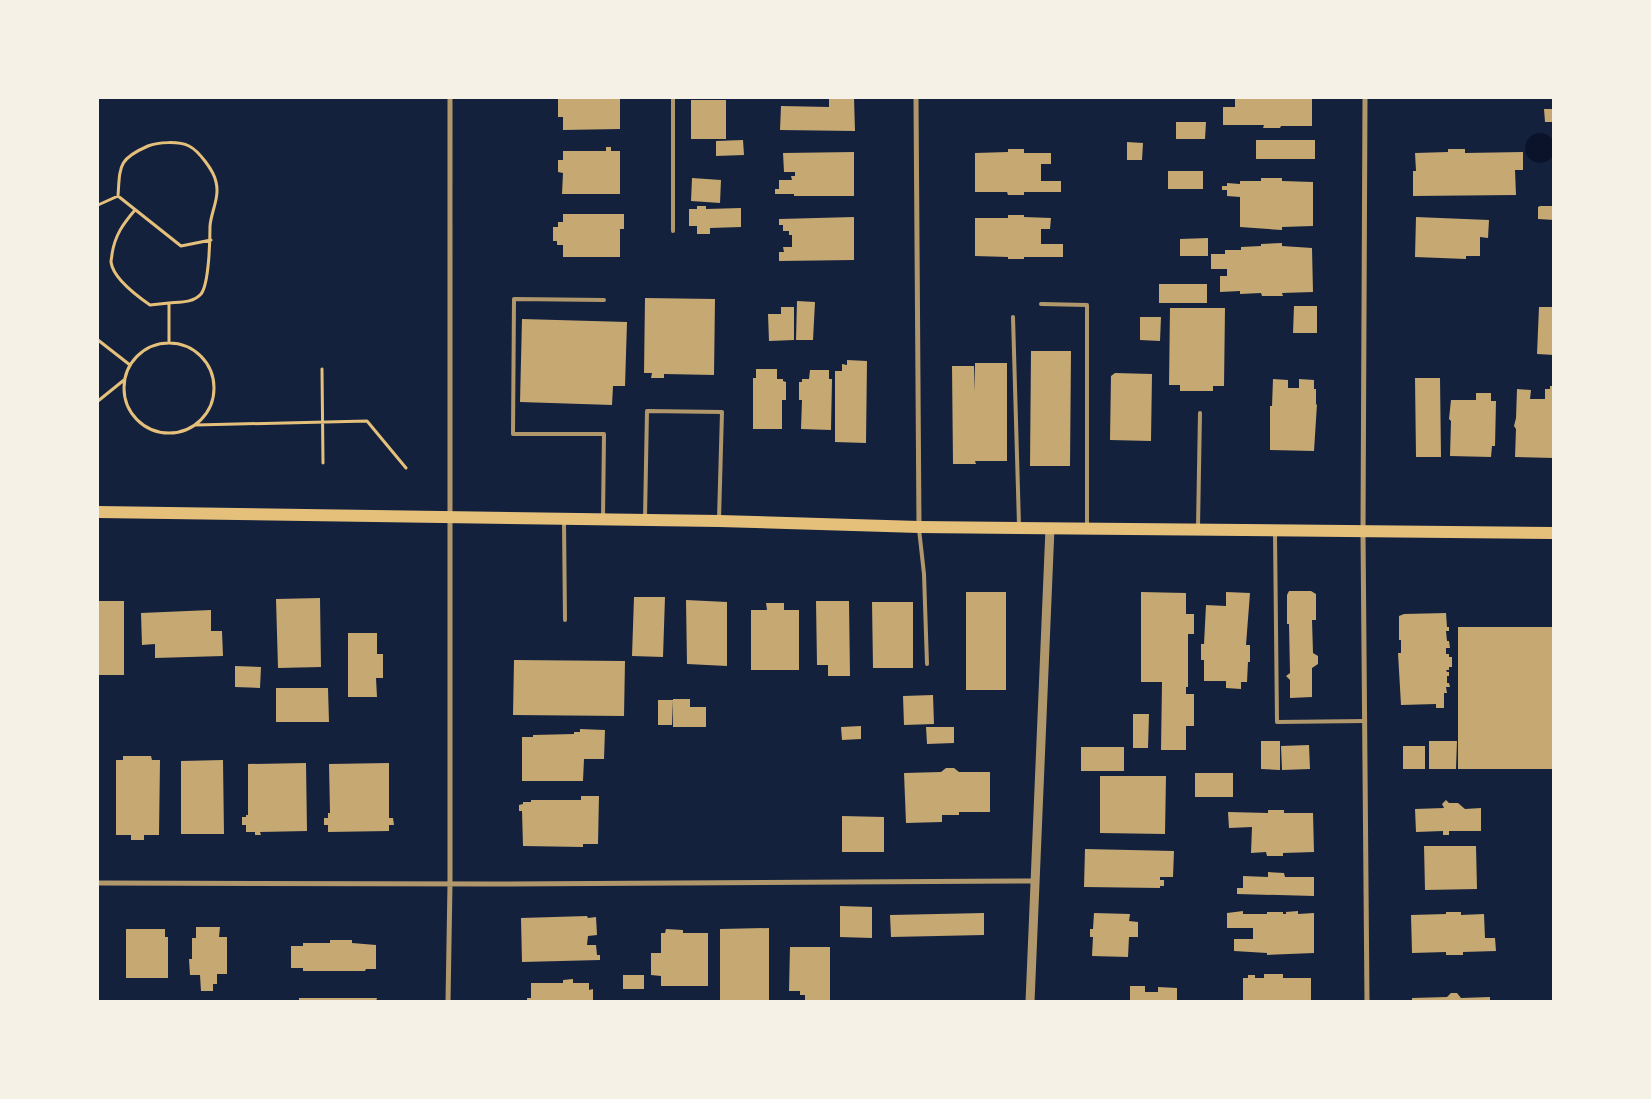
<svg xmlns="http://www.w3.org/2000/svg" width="1651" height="1099" font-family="Inter,sans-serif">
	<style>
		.water { fill: #0b132b }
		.building { fill: #c6a872 }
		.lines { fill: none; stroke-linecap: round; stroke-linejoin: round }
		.path { stroke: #e5c07b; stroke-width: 3 }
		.service { stroke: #b1986c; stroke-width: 4 }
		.minor { stroke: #b1986c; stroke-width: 5 }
		.tertiary { stroke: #b1986c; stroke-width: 9 }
		.primary { stroke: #e5c07b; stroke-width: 12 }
	</style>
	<rect width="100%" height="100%" fill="#14213d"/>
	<!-- water -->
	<path class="water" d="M1525 148a15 15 0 1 1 30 0a15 15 0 1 1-30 0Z"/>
	<!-- building -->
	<path class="building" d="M558 98H620V129L563 130V117H558Z
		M829 98H854L855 131 780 130 781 106 829 107Z
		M1235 98H1312V126H1281L1280 128H1263L1264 125H1223V107H1235Z
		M691 100H726V139H691Z
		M1544 109H1554V122H1545Z
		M1176 122H1206L1205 139H1176Z
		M743 140 744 155 716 156V141Z
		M1256 140H1315V159H1256Z
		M1127 142 1143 143 1142 160H1127Z
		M606 147H611V151H620V194H562L563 173 558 172V160H563V151H606Z
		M1008 149H1024V153H1051V164H1041V181H1061V192H1024V195H1008L1007 192H975V153L1008 152Z
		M1448 149H1465V153L1523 152V170H1515L1516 195 1413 196V171H1416L1415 153 1448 152Z
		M854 152V196H794V194H775V189H779V180H792L791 176H795V172H784L783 153Z
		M1168 171H1203V189H1168Z
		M692 178 721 180 720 203 691 201Z
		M1261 178H1282V181L1313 182V226L1282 227V230L1240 227V197L1227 196V190H1222V186H1227V183L1240 184V181H1261Z
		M697 206H706V209L741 208V227L710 228V234H697V226H689V209H697Z
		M1540 206H1554V220L1538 219V207Z
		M563 214H624V229H620V257H563V245H557V241H553V227H558V222H563Z
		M1008 215H1024V217L1051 218 1050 229H1041V244H1063V257H1024V259H1008V257L975 256V218H1008Z
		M854 217V260L779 261V252H784L783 247H792V235H789V231H783V225H779V219Z
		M1416 217 1489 220 1488 238 1480 237V256H1466V259L1415 257Z
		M1208 238V256H1180V239Z
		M1282 243V246L1312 248 1313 292 1282 293 1283 296H1262L1261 293 1240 294V291L1220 292V276H1227V269H1211V254H1225V250H1241V247L1261 246V244Z
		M1159 284H1207V303H1159Z
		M645 298 715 299 714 375 664 374V378H651L652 373H644Z
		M797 301 815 302 813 340H796Z
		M1294 306H1317V333H1293Z
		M781 307H794V340L769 341 768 314H781Z
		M1539 307H1554V355L1537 354Z
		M1170 308H1225L1224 386H1213V391H1180V385H1169Z
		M1140 317H1161L1160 341 1140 340Z
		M522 319 627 322 625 386H613L612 405 520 402Z
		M1031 351H1071L1070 466H1030Z
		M847 360 867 361 866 443 835 442V371H842V364L847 365Z
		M975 363H1007V461H975L976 464H953L952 366H974L975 392Z
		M756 369H777V379H783V381L786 382V400H782V429H753V378H756Z
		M810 370H829V379H832L831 430 801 429 802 400H799V382H802V379H809Z
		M1115 373 1152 374 1151 441 1110 440 1111 376Z
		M1415 378H1440L1441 457H1416Z
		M1273 379 1288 380V388H1299V379L1314 380V389H1316V405L1317 404 1314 451 1270 450V406H1272Z
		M1550 386H1554V458L1515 457 1516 429 1514 426 1516 418 1517 389 1531 390 1530 399H1545V389H1550Z
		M1476 393H1491V401H1496L1495 446H1492L1491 457 1450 456 1451 421 1449 419 1451 400H1476Z
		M1289 591H1311L1316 594V620H1312L1313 653 1318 656V664L1312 668V697L1290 698V680L1286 676 1290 673 1289 624H1287V595Z
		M966 592H1006V690H966Z
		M1141 592 1186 593V614H1194V634H1188V687H1186V694H1194V726H1186V750H1161L1162 682H1141Z
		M1226 592 1250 593 1246 645H1250V662H1248L1247 682H1241V689L1226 688V681H1204V660H1201V644H1204L1206 605 1226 606Z
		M634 597H665L663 657 632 656Z
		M320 598 321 667 278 668 276 599Z
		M686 600 727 602V666L687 664Z
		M98 601H124V675H98Z
		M816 601H849L850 676H828V665H817Z
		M872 602H913V668H873Z
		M766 603H784V610H799V670H751V610H767Z
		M211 610V631H222L223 656 155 658V644L142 645 141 613Z
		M1446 613 1447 627H1449V631H1446L1447 641H1449L1450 648H1446V654H1449V657H1452V667H1449V670H1446L1447 672H1449V676H1447V683H1449L1450 687H1446L1447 693H1444V708H1436V704L1401 705 1398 653H1401V640H1399V616L1404 614Z
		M1458 627H1554V769H1458Z
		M348 633H377V654H383V678H376L377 697H348Z
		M514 660 625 661 624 716 513 715Z
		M235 666 261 667 260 688 235 687Z
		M276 688H328L329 722H276Z
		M933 695 934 724 904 725 903 696Z
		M673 699H690V707H706V727H673Z
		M658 700H673L672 725H658Z
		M1133 714H1149L1148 748H1133Z
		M861 726V739L842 740 841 727Z
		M926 727H954V743L927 744Z
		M580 729 605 730 604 759H584L583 781H522V737H533V735L574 734V732H580Z
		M1261 741H1280V770L1261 769Z
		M1429 741H1457L1456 769H1429Z
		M1309 745 1310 769 1282 770 1281 746Z
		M1403 746H1425V769H1403Z
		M1081 747H1124V771H1081Z
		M123 756H151L152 760H160L159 835H144V840H131V835H116V760H123Z
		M223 760 224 834H181V761Z
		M306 763 307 831 260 832 261 835H255V832H246V825H242V817H246V815H248V764Z
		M389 763V818H393L394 825H389V831L328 832V825H324V818H328V813H330L329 764Z
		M946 768H954L959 772H990V812H959V815H942V822L906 823 904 773 941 772Z
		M1195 773H1233V797H1195Z
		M1100 776H1166L1165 834 1100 833Z
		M581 796H599L598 844H583V847L523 846 522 811H519V805L523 804V802H531V800H581Z
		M1446 800 1449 803H1458L1465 809 1481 808V831H1449V835H1443V831L1416 832 1415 809 1444 808 1442 804Z
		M1268 810H1284V813H1313L1314 852 1283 853V856H1267L1266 852 1251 853 1252 827 1229 828 1228 812 1268 813Z
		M842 816 884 817V852H842Z
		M1424 846H1476L1477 889 1425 890Z
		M1085 849 1174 851 1173 877H1160V880H1164V886H1160V888L1084 887Z
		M1268 872 1284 873 1285 877H1314V896L1237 894V888H1243V876L1268 877Z
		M840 906 872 907V938L840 937Z
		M1243 911V914H1267V912H1283V914H1286V912L1298 911V914L1314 913V953L1267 955V953L1234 951V939H1253V928H1227V913Z
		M1446 912H1461V915L1484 914 1485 938H1495L1496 951 1463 952V955H1446V952L1412 953 1411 915 1446 914Z
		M984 913V935L891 937 890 915Z
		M1094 913 1130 914 1129 921 1138 922V937H1129L1128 957 1092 956 1093 937H1090V929H1093Z
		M587 916 588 918 596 917 597 935 588 936 587 945H596L597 955H600V960L522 962 521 918Z
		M196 927H220L219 937H227V974H217V984H213V991H201L200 975H190L189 959H192V938H196Z
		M769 928V1002H720V929Z
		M126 929H165V937H168V978H126Z
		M666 929 683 930V933H708V986H661V976L651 975V953H661V933H665Z
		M330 940H352V943L376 945V969H366L365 971H303V968H291V946H303V943H330Z
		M790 947H830V1002H805V995H800V991H789Z
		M1264 974H1283V978H1311V1002H1243V978H1248V975H1255V978H1264Z
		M623 975H644V989H623Z
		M573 979V983H589V990L593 989V1002H527V998H531V983H563V980Z
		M1130 986H1145V992H1158V987L1177 988V1002H1130Z
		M1451 993H1457L1461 998 1490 997V1002H1412V998L1447 997Z
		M299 998H377L376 1002H299Z"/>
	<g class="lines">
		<!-- path -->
		<path class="path" d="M118 196C120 166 118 159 148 146 158 142 179 141 189 146 199 151 214 171 216 182 220 197 211 212 210 226 210 240 209 284 201 294 193 303 180 302 169 303V343
			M98 205 118 196 181 246 211 240
			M135 210C123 224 115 235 112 254 112 257 111 259 111 262 113 278 137 296 150 305L169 303
			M98 340 130 365
			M124 388a45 45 0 1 1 90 0a45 45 0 1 1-90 0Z
			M322 369 323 463
			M98 401 124 380
			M196 425 367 421 406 468"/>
		<!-- service -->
		<path class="service" d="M673 231V98
			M1041 304 1087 305V526
			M1013 317 1019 525
			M603 518 604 434H513L514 299 604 300
			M645 518 647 411 722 412 719 519
			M564 522 565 620
			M1198 527 1200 413
			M919 529 924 574 927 664
			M1275 533 1277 722 1365 721"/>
		<!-- minor -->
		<path class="minor" d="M916 98 919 527
			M1365 98 1363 532 1367 1002
			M98 883 492 884 1034 881
			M448 1002 450 884V98"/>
		<!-- tertiary -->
		<path class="tertiary" d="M1030 1002 1050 528"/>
		<!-- primary -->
		<path class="primary" d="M98 512 719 521 919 527 1554 533"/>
	</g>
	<!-- border -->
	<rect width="1651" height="1099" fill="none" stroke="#f6f1e7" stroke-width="198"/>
</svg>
